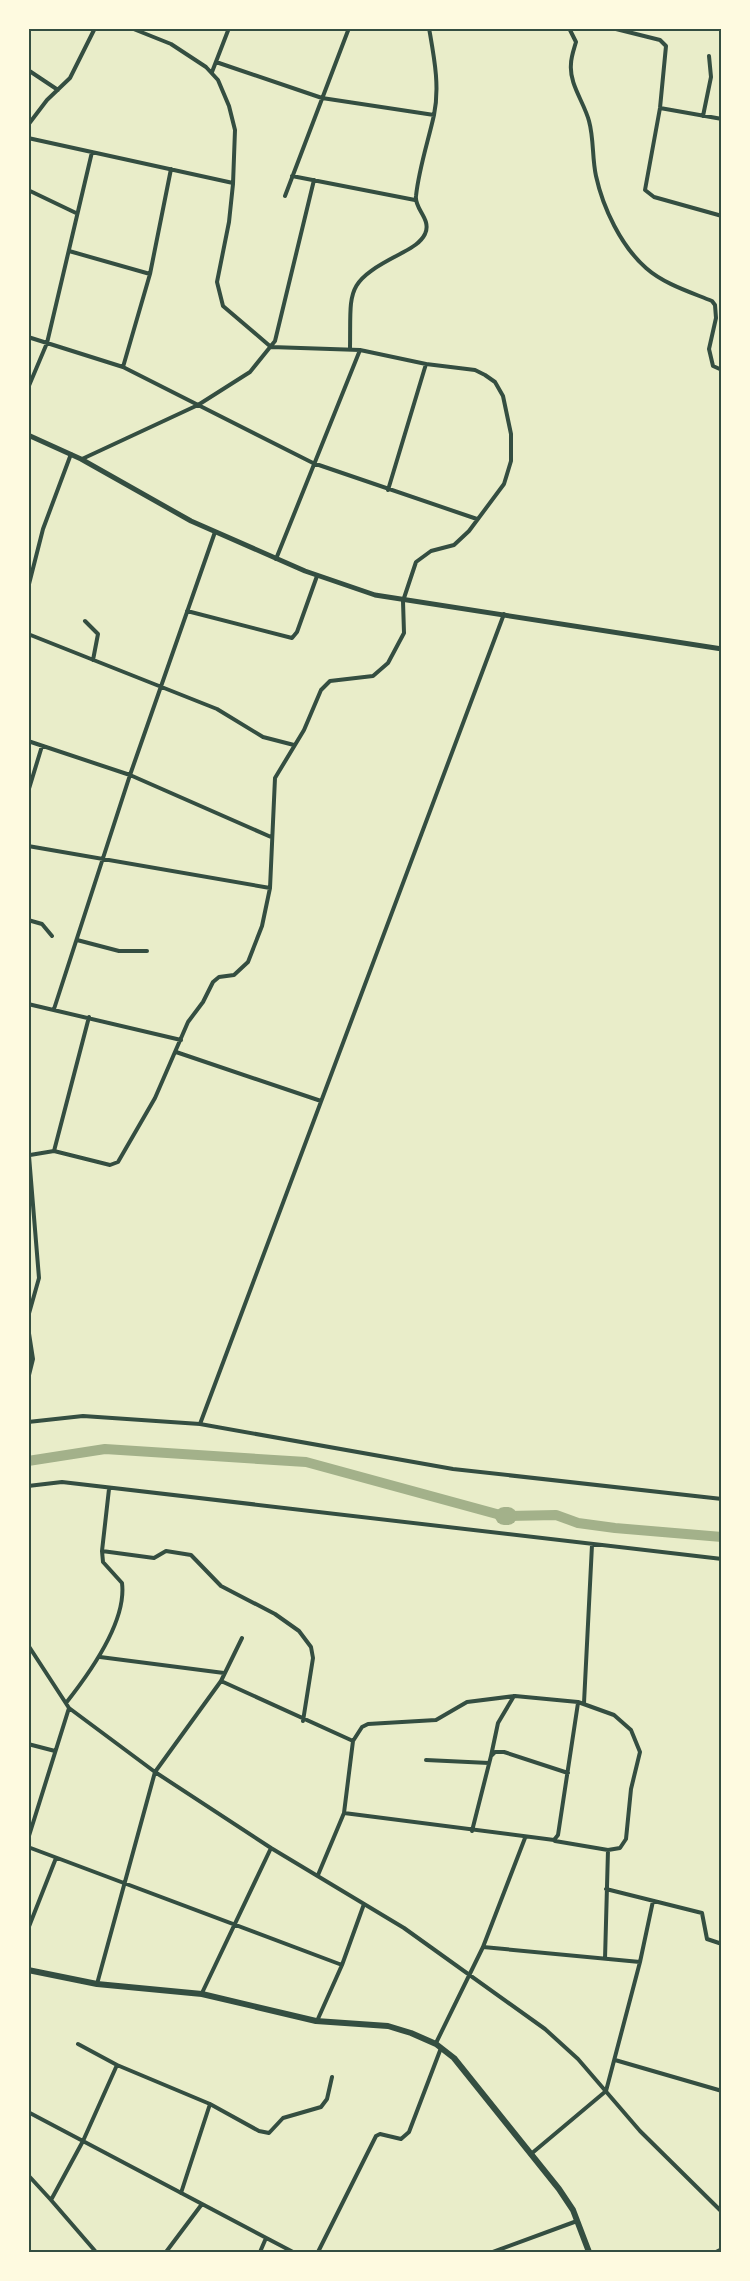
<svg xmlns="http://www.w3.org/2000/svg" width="750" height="2281" font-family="Commissioner,sans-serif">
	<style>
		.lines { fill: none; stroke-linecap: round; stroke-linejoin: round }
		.canal { stroke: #a3b18a; stroke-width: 10 }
		.river { stroke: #a3b18a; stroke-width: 18 }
		.minor { stroke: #344e41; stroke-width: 4 }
		.tertiary { stroke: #344e41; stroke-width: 5 }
		.secondary { stroke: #344e41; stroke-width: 6 }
		.neatline { fill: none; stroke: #344e41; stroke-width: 2 }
	</style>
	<rect width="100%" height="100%" fill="#e9edc9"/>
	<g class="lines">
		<!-- canal -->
		<path class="canal" d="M28 1461 105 1449 306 1462 504 1516
			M508 1516 556 1515 578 1523 615 1528 722 1537"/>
		<!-- river -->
		<path class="river" d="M504 1516H508"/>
		<!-- minor -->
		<path class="minor" d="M569 28 576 42C574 49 571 57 571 64 569 84 584 102 589 121 594 139 592 158 596 176 603 208 621 246 646 268 664 284 690 292 712 301L715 305 716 318 709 349 713 366 722 370
			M612 28 660 40 666 46 660 108 645 190 654 197 722 216
			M216 62 322 98 434 115
			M28 70 58 90
			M212 72 229 28
			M660 108 722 119
			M703 116 711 77 709 56
			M28 125 47 100 70 78 95 28
			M28 138 233 183
			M292 176 415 200
			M28 190 76 213
			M285 196 349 28
			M69 251 150 274
			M28 337 123 367 313 463 477 519
			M350 348C351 289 344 283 400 254 409 249 420 244 425 234 432 219 414 209 416 196 419 168 428 142 434 115 440 86 434 57 429 28
			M123 367 150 274 171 169
			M28 388 47 343 92 152
			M82 459 198 405 250 372 275 341 314 180
			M388 490 426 364
			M276 559 360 350
			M28 588 43 529 71 454
			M187 611 292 638 297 632 317 576
			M85 621 98 634 93 660
			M28 634 217 709 263 737 294 745
			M28 741 130 775 271 837
			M28 792 42 746
			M28 846 270 888
			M28 920 42 924 52 936
			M77 940 119 951H147
			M28 1004 181 1040
			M54 1009 130 775 215 532
			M176 1052 321 1101
			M54 1151 89 1017
			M28 1152 30 1155 54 1151 110 1165 118 1162 155 1098 188 1022 203 1002 213 982 219 977 234 975 248 962 262 926 270 888 275 778 304 730 321 690 330 681 373 676 388 663 404 633 403 601 416 562 431 551 454 545 469 531 504 484 511 461V434L503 396 495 382 485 375 475 370 426 364 360 350 271 347 223 306 217 282 229 222 233 184 235 130 229 106 218 80 206 67 171 44 131 28
			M28 1317 39 1278 29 1156
			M28 1327 33 1359 28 1379
			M28 1422 83 1416 200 1424 453 1469 722 1499
			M200 1424 504 614
			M28 1486 62 1482 722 1559
			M109 1489 102 1551 154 1558 166 1551 191 1555 221 1586 275 1614 299 1631 311 1647 313 1658 303 1721
			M28 1645 69 1708 155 1772 271 1848 404 1928 545 2029 578 2059 640 2131 722 2212
			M100 1657 224 1673
			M221 1681 353 1741 362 1727 368 1724 436 1720 467 1702 515 1696 578 1702 614 1715 631 1730 640 1752 631 1789 626 1839 620 1848 608 1850 605 1959
			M66 1703C89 1674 127 1622 122 1583L103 1562 102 1551
			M584 1703 592 1545
			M28 1744 55 1751
			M491 1756 498 1723 514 1696
			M426 1760 489 1763
			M344 1813 554 1840 558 1835 578 1703
			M472 1831 491 1756 495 1752H504L568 1773
			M28 1839 69 1708
			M555 1841 608 1850
			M28 1847 342 1965
			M318 1875 344 1813 353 1741
			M606 1889 702 1913 707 1939 722 1944
			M28 1929 56 1858
			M483 1947 640 1962 606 2091 531 2154
			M640 1962 653 1901
			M97 1984 155 1772 221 1681 242 1638
			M202 1993 271 1848
			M317 2021 342 1965 364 1904
			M436 2043 483 1947 525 1838
			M78 2044 117 2065 83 2141 51 2200 96 2252
			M615 2060 722 2091
			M117 2065 210 2104 259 2131 269 2133 283 2118 321 2107 327 2099 332 2077
			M28 2112 293 2252
			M28 2175 51 2200
			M181 2193 210 2104
			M166 2252 202 2204
			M260 2252 266 2238
			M318 2252 376 2136 380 2134 401 2139 409 2132 441 2048
			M493 2252 577 2221
			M716 2252 722 2249"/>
		<!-- tertiary -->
		<path class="tertiary" d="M28 435 81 459 191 521 305 571 375 595 722 649"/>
		<!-- secondary -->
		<path class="secondary" d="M28 1970 97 1984 202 1994 316 2021 388 2026 411 2033 436 2044 454 2058 559 2189 573 2210 589 2252"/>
	</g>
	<!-- border -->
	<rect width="750" height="2281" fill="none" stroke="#fefae0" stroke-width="60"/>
	<rect x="30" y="30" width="690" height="2221" class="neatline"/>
</svg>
